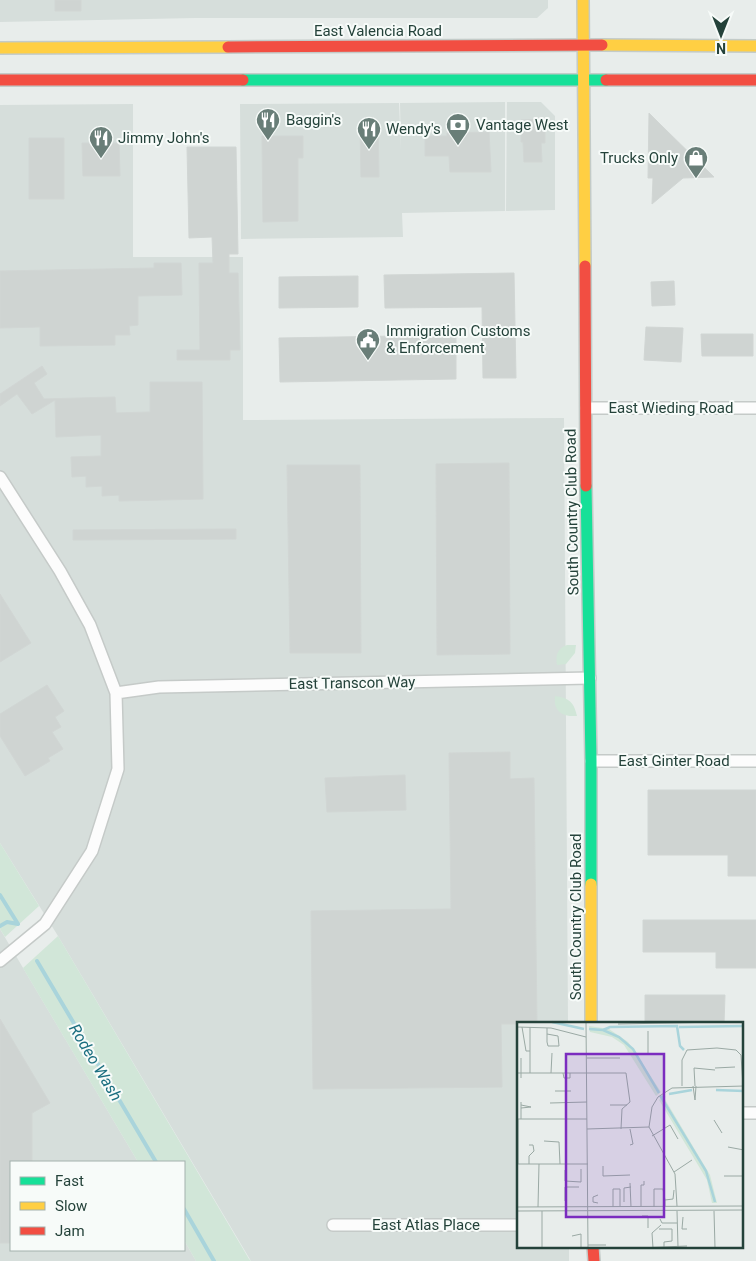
<svg xmlns="http://www.w3.org/2000/svg" width="756" height="1261" font-family="Roboto,sans-serif">
	<style>
		.built { fill: #d6dedb }
		.green { fill: #d1e6d8 }
		.lines { fill: none; stroke-linecap: round; stroke-linejoin: round }
		.stream { stroke: #a9d4db; stroke-width: 4 }
		.building { fill: #cfd4d2; stroke: #d1d6d4 }
		.street-casing { stroke: #c5cac8; stroke-width: 14 }
		.fast-casing { stroke: #c3cbc8; stroke-width: 14 }
		.slow-casing { stroke: #c3cbc8; stroke-width: 14 }
		.jam-casing { stroke: #c3cbc8; stroke-width: 14 }
		.street { stroke: #fcfcfc; stroke-width: 11 }
		.fast { stroke: #16e098; stroke-width: 11 }
		.slow { stroke: #ffcf43; stroke-width: 11 }
		.jam { stroke: #f24e42; stroke-width: 11 }
		.labels { text-anchor: middle; stroke-width: 4; stroke-linejoin: round; paint-order: stroke }
		.street-label { font-size: 15px; fill: #24423a; stroke: #f7fbf9 }
		.poi-label { font-size: 15px; fill: #24423a; stroke: #f7fbf9; text-anchor: start }
		.water-label { font-size: 16px; font-style: italic; fill: #1c6f80; stroke: #f7fbf9 }
		.inset-river { fill: none; stroke: #a9d4db; stroke-width: 2.5 }
		.inset-road { fill: none; stroke: #9aa9a4; stroke-width: 1 }
		.view { fill: #7b2cbf; fill-opacity: 0.15; stroke: #7b2cbf; stroke-width: 2.5 }
		.inset-edge { fill: none; stroke: #24423a; stroke-width: 2.5 }
	</style>
	<rect width="100%" height="100%" fill="#e8edeb"/>
	<!-- built -->
	<path class="built" d="M0 0H548V8L537 18H195L0 22Z
		M505 102V211L402 213 403 237 241 239 240 104 399 103 401 150 400 103Z
		M507 102H541L555 116V210L506 211Z
		M133 104V257H243V420L564 418 568 1023 518 1024V1247H569V1261H251L58 936 0 843V105Z
		M0 929 138 1162H11V1250H184V1240L196 1261H0Z"/>
	<!-- green -->
	<path class="green" d="M567 645H576L575 653 566 664 557 665C555 655 558 648 567 645Z
		M555 696C569 698 574 702 577 716 562 717 553 711 555 696Z
		M0 843 39 906 5 937 0 929Z
		M58 936 249 1259 251 1261H196L184 1240V1162H138L23 968Z"/>
	<g class="lines">
		<!-- stream -->
		<path class="stream" d="M0 895 18 924
			M0 926 7 922 18 924
			M37 961 156 1162
			M184 1209 214 1261"/>
	</g>
	<!-- building -->
	<path class="building" d="M55 0H81V11H55Z
		M649 113 662 126 714 177 683 178 652 204 653 178H648Z
		M545 119V143H541L542 162H524L523 142H521V120Z
		M378 123 379 177H361L360 124Z
		M489 132 491 172H450L449 156H425V136H447V133Z
		M262 136H303V158H298V221L263 222Z
		M29 138H64V199H29Z
		M82 143H119L120 176H83Z
		M187 147H236L238 254H229V273H238L240 350H230V360H177V350H200L199 263H213L212 237 189 238Z
		M154 263H181L182 295 138 296V325L129 326 130 335H115V345L40 346V327L0 328V271L154 268Z
		M514 273 516 378H483L482 307 385 308 384 275Z
		M358 276V307L279 308V277Z
		M674 281 675 305 652 306 651 282Z
		M646 327 683 328 681 362 644 360Z
		M701 334H753V356H702Z
		M456 335V379L280 382 279 338Z
		M42 366 47 374 34 383 44 399 115 397 116 413 150 412V382H202L203 499 119 501V495L102 496V486L86 487V476L72 477 71 457 101 456V435L56 437 55 400 32 414 17 394 0 406V394Z
		M509 463 510 654 437 655 436 464Z
		M287 465H360L361 653H290Z
		M236 529V539L73 540V530Z
		M0 594 31 643 0 662Z
		M47 685 64 711 55 717 61 727 52 732 63 749 48 758 50 761 25 776 0 736V714Z
		M510 752V779L534 778 537 1024H501L502 1087 313 1089 311 911 451 909 449 753Z
		M405 775 406 810 327 812 325 778Z
		M648 790H756V876H728V855H648Z
		M643 920H756V968H716V952H643Z
		M645 995H725L724 1024H645Z
		M0 1019 50 1103 32 1113V1162H11V1243H0Z"/>
	<g class="lines">
		<!-- street casing -->
		<g class="street-casing">
			<path id="street" d="M586 408H756
				M0 477 60 571 90 625 116 693 118 769 92 851 45 924 0 961
				M116 693 159 687 590 678
				M591 761H756
				M742 1113H756
				M333 1225H518"/>
		</g>
		<!-- fast casing -->
		<g class="fast-casing">
			<path id="fast" d="M243 80H606
				M586 486 591 761V884"/>
		</g>
		<!-- slow casing -->
		<g class="slow-casing">
			<path id="slow" d="M583 0 585 266
				M602 45 756 46
				M0 48 228 47
				M591 884V1024"/>
		</g>
		<!-- jam casing -->
		<g class="jam-casing">
			<path id="jam" d="M228 47 602 45
				M0 80H243
				M606 80H756
				M585 266 586 486
				M593 1247 594 1261"/>
		</g>
		<!-- street -->
		<use href="#street" class="street"/>
		<!-- fast -->
		<use href="#fast" class="fast"/>
		<!-- slow -->
		<use href="#slow" class="slow"/>
		<!-- jam -->
		<use href="#jam" class="jam"/>
	</g>
	<!-- icons -->
	<defs>
		<g id="restaurant-pin" transform="scale(1.25)"><path d="M0 17L-7.5 6A9.5 9.5 0 1 1 7.5 6Z" fill="#697e78" stroke="#f7fbf9"/><path d="M-5-6h1v4h1v-4h1v4h1v-4h1v5L-1.5 .5V6h-2V.5L-5-1ZM5-6V6H3V1.5H1.5Q1.5-4 5-6Z" fill="#fff"/></g>
		<g id="bank-pin" transform="scale(1.25)"><path d="M0 17L-7.5 6A9.5 9.5 0 1 1 7.5 6Z" fill="#697e78" stroke="#f7fbf9"/><path d="M-6-4H6V4H-6ZM0-2.3a2.3 2.3 0 1 0 0 4.6a2.3 2.3 0 1 0 0-4.6Z" fill="#fff"/></g>
		<g id="shop-pin" transform="scale(1.25)"><path d="M0 17L-7.5 6A9.5 9.5 0 1 1 7.5 6Z" fill="#697e78" stroke="#f7fbf9"/><path d="M-5-2.5h2.3a2.7 3.5 0 0 1 5.4 0H5L5.5 6h-11ZM-1.5-2.5h3a1.5 2.3 0 0 0-3 0Z" fill="#fff"/></g>
		<g id="civic-pin" transform="scale(1.25)"><path d="M0 17L-7.5 6A9.5 9.5 0 1 1 7.5 6Z" fill="#697e78" stroke="#f7fbf9"/><path d="M-.6-6.5H3V-4.5H.6V-3L4-1V1h2V6H-6V1h2V-1L-.6-3ZM-1.2 2.5V6h2.4V2.5Z" fill="#fff"/></g>
	</defs>
	<g fill-rule="evenodd">
		<use href="#restaurant-pin" x="268" y="120"/>
		<use href="#bank-pin" x="458" y="125"/>
		<use href="#restaurant-pin" x="369" y="129"/>
		<use href="#restaurant-pin" x="101" y="138"/>
		<use href="#shop-pin" x="696" y="158"/>
		<use href="#civic-pin" x="368" y="340"/>
	</g>
	<g class="labels">
		<!-- street labels -->
		<g class="street-label">
			<text x="378" y="36">East Valencia Road</text>
			<text x="671" y="413">East Wieding Road</text>
			<text transform="translate(572 512) rotate(-91)" y="5">South Country Club Road</text>
			<text transform="translate(352 683) rotate(-1)" y="5">East Transcon Way</text>
			<text x="674" y="766">East Ginter Road</text>
			<text transform="translate(576 917) rotate(-90)" y="5">South Country Club Road</text>
			<text x="426" y="1230">East Atlas Place</text>
		</g>
		<!-- poi labels -->
		<g class="poi-label">
			<text x="286" y="125">Baggin's</text>
			<text x="476" y="130">Vantage West</text>
			<text x="386" y="134">Wendy's</text>
			<text x="118" y="143">Jimmy John's</text>
			<text x="678" y="163" text-anchor="end">Trucks Only</text>
			<text x="386" y="336">Immigration Customs<tspan x="386" dy="17">&amp; Enforcement</tspan></text>
		</g>
		<!-- water labels -->
		<g class="water-label">
			<text transform="translate(96 1062) rotate(59)" y="6">Rodeo Wash</text>
		</g>
	</g>
	<!-- overview -->
	<g transform="translate(517 1022)">
		<rect width="226" height="226" fill="#e8edeb"/>
		<path d="M72 4 92 7 111 20 144 70 139 74 107 23 95 15 73 10ZM146 74 193 153 200 181H195L190 158 142 78Z" fill="#d1e6d8"/>
		<path class="inset-river" d="M35 0 67 7M162 5 227 4M72 7 86 8 102 15 116 27 142 71M86 8 93 5 160 4 163 24 167 28M199 68 227 69M152 72 175 68M148 74 144 75 189 149 198 180"/>
		<path class="inset-road" d="M69 0 71 226M101 2 204 0M0 5 34 6 69 15M5 5 9 29H13M131 9V31M30 12 41 14 42 24H31L30 20V6M4 36V56M70 36H103M198 46 218 45M0 51H109L113 80 105 87 104 107M13 51V5M34 51 35 31M46 51 47 56H53V51M165 64V38L170 28 200 26 219 28 224 33 226 64M176 64 178 78 179 64M178 64 177 46 198 48M38 69H54M4 80V97M33 81 70 80M4 83 14 85 4 86M93 83H110M0 97H70M197 98 205 111M70 107 132 105M113 107 116 122 113 123M135 114 153 103 161 117M27 119 42 120 43 142M211 125 227 128M0 142H71M1 142V97M12 142V134L17 129 16 123H12M86 144V154L113 153M48 148V159L64 160V147M157 150 175 138M207 154H227M113 161 114 185M137 167H146L148 178M137 167V185M48 179V165H62M107 180V166L114 165M81 181 76 180V175L81 173M124 184V163H127V159M148 184V178L156 177 157 168M160 184 158 152 132 105 135 85 141 75 155 66 227 64M0 185 227 184M21 185 22 142M96 185V167H103V184M0 189 227 188M25 189V226M160 189 161 225M197 189 198 226M125 194H131V206M166 195 165 207H170M143 197 145 201H160M142 207H155V219L147 220V226M55 214 64 212V226M71 223H89M122 226 170 224M136 226 135 211 144 203"/>
		<path class="view" d="M49 32H147V195H49Z"/>
		<rect width="226" height="226" class="inset-edge"/>
	</g>
	<!-- legend -->
	<rect x="10" y="1161" width="175" height="90" fill="#f7fbf9" stroke="#a3b1ad"/>
	<rect x="20" y="1177" width="25" height="8" fill="#16e098" stroke="#a3b1ad"/>
	<text x="55" y="1186" font-size="15" fill="#24423a">Fast</text>
	<rect x="20" y="1202" width="25" height="8" fill="#ffcf43" stroke="#a3b1ad"/>
	<text x="55" y="1211" font-size="15" fill="#24423a">Slow</text>
	<rect x="20" y="1227" width="25" height="8" fill="#f24e42" stroke="#a3b1ad"/>
	<text x="55" y="1236" font-size="15" fill="#24423a">Jam</text>
	<!-- north arrow -->
	<g transform="translate(721 35) rotate(180)" stroke="#f7fbf9" stroke-width="4" paint-order="stroke">
	<path d="M0-4L9 19L0 12L-9 19Z" fill="#24423a"/>
	<text y="-8" font-size="14" font-weight="bold" text-anchor="middle" fill="#24423a">N</text>
	</g>
</svg>
